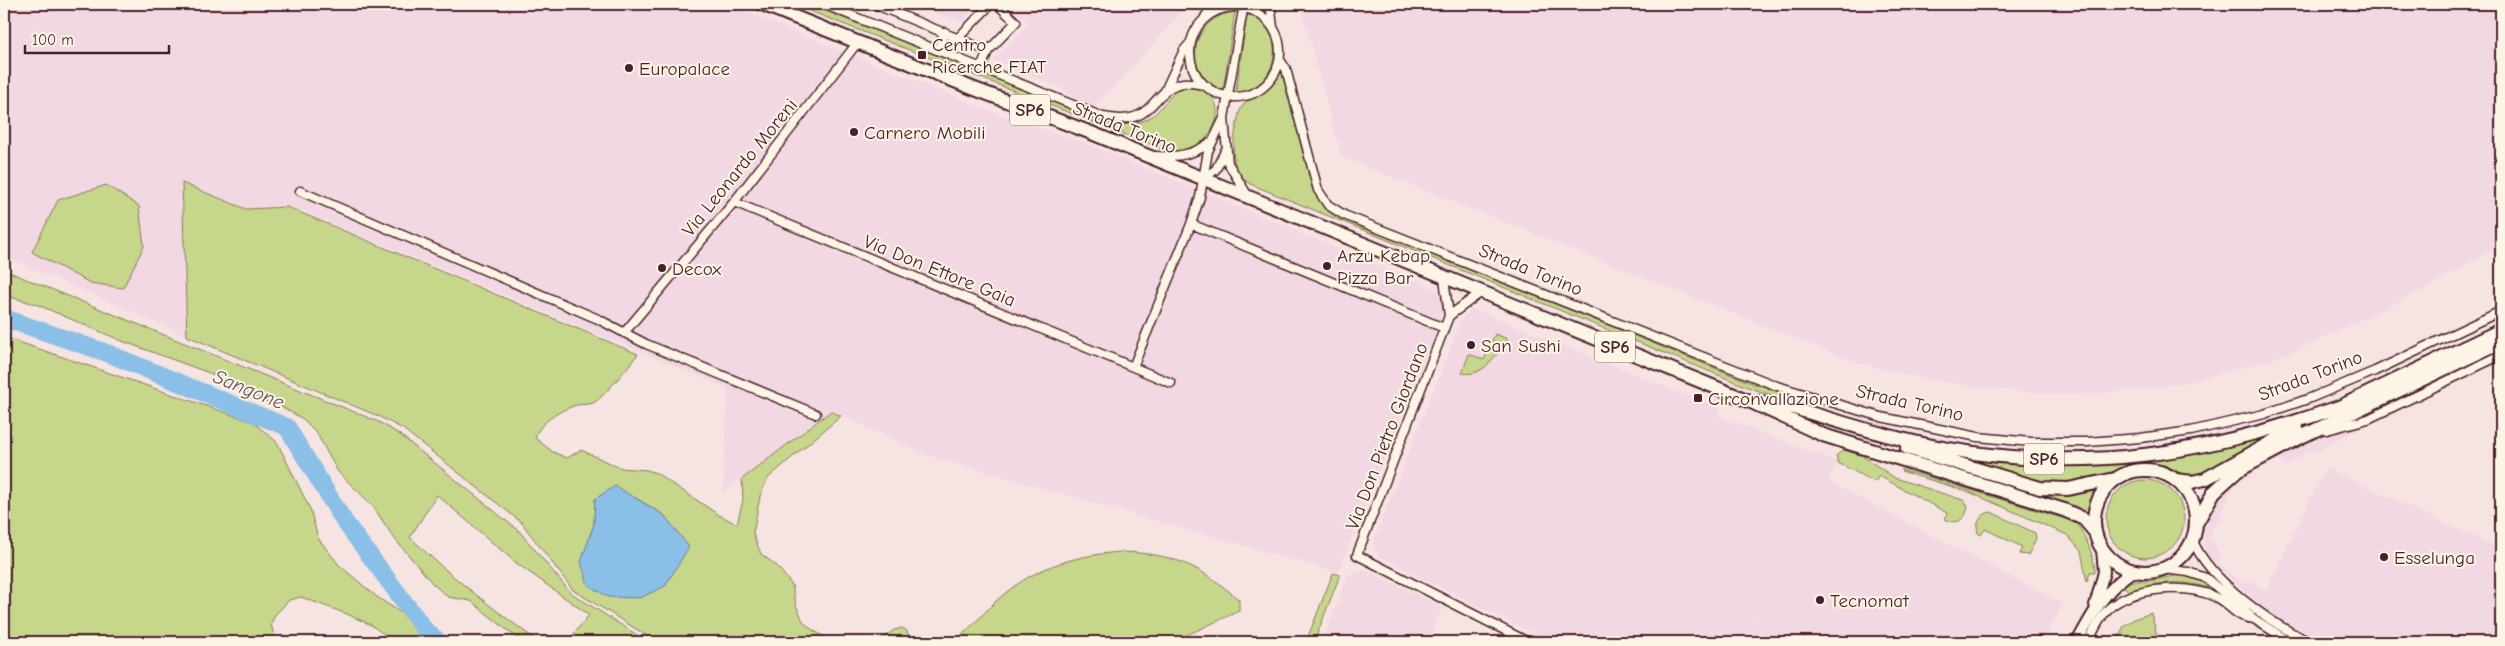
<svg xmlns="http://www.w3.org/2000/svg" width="2505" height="646" font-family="'Comic Neue',sans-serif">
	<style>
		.built { fill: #f2d8e2 }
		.green { fill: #c6d68a; stroke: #887a5a; fill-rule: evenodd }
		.water { fill: #8ac0e8; stroke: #70809c }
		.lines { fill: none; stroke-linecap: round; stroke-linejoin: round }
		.river { stroke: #8ac0e8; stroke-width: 18 }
		.minor-casing { stroke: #4a1f2b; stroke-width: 11 }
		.tertiary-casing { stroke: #4a1f2b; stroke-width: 14 }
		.primary-casing { stroke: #4a1f2b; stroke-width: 16 }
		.minor { stroke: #fcf5e5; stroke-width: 8 }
		.tertiary { stroke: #fcf5e5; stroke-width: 10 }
		.primary { stroke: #fcf5e5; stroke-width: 12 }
		.poi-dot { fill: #4a1f2b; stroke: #fcf5e5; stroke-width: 2 }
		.labels { text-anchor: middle; stroke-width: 4; stroke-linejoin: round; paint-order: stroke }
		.shield { fill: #fcf5e5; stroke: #7f5f63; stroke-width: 1 }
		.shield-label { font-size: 18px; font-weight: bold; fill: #4a1f2b }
		.poi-label { font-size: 19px; fill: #4a1f2b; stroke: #fcf5e5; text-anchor: start }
		.street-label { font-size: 19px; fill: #4a1f2b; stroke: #fcf5e5 }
		.water-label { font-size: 20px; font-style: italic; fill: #5d4f64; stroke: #fcf5e5 }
	</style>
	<rect width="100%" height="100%" fill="#f6e4e3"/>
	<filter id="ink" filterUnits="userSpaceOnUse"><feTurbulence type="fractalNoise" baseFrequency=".02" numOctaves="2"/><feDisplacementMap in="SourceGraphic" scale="10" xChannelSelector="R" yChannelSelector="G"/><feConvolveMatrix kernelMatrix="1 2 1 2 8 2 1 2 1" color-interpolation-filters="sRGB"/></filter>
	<g filter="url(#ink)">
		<!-- built -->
		<path class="built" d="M4 4H727L998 114 1083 142 1450 295 1338 573 927 455 831 410 723 492 728 388 288 206 246 208 182 183 187 336 4 256Z
			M914 4H979L961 23Z
			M1009 4H1190L1094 108 1076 101 1063 89 993 60 1029 23Z
			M1300 4H2501V245L2425 289 2298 350 2266 361 2190 382 2108 393 2061 395 1984 389 1892 372 1853 361 1341 157Z
			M1472 308 1721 409 1718 416 1837 462 1828 481 2063 604 2043 642H1746L1763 608 1745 642H1549L1379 556 1373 547 1376 534 1462 319Z
			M2501 355V367H2491L2326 445 2319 451H2309L2285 466 2281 459 2247 476 2235 484 2208 540 2215 543 2216 550 2220 556 2216 561 2243 585 2249 580 2266 590 2326 468 2501 549V642H2319L2278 622 2208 557 2204 542 2207 520 2220 494 2245 472 2301 443Z
			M1366 570 1443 607 1427 642H1322L1348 575 1356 571Z"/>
		<!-- green -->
		<path class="green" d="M792 4H808L1107 123C1122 126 1138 125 1151 117 1165 107 1175 81 1196 87 1240 100 1208 160 1167 151Z
			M1235 12 1223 90C1180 74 1190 17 1235 12Z
			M1247 14C1289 28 1280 90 1236 92Z
			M1281 69 1313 190 1326 209 1334 215 1752 383 1788 394 1786 400 1750 388 1250 184C1230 171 1232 150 1236 128 1238 120 1238 110 1245 103 1261 88 1269 95 1281 69Z
			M182 183 246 209 287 207 638 354C631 363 602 400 593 403 588 405 582 404 577 405 562 409 539 422 535 438L553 452 567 458 581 450 621 468 647 470 656 473 719 515 737 524 743 500 742 479 831 411 841 416 768 478 760 496 753 534 761 554 777 566 792 585 796 605 803 621 811 629 833 642H657L573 590 521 522 403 429 378 416 187 336ZM636 498 664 515 688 547 665 586 589 538 594 524 595 500Z
			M106 185 139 206 144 246 123 288 90 283 32 252 58 200Z
			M4 270 379 422 399 434 519 531 571 593 648 642H567L589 615 515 562 437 495 410 537C449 576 494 609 539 642H522L471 601 448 597 433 584 394 538 372 505 338 472 316 432 303 419 278 405 254 398 212 374 122 341 38 305 4 295Z
			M1495 334 1508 339C1494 356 1485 377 1462 373L1469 354 1484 360Z
			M4 337 253 422 277 442 310 509 318 538 339 565 377 597 446 642H395L371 625 347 614 301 597 289 600 275 615 271 624 276 642H4Z
			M2278 433 2198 477 2184 475 2165 465 2142 463 2129 465 2088 482 2046 484 1956 458 1957 455 2198 452Z
			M1843 450 1861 455 1895 478 1963 500 1968 507C1965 521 1957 525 1945 519L1947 513 1879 476 1875 482 1838 463 1836 456Z
			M1902 469 2075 522C2086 535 2094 556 2095 572H2090L2087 582 2081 551 2067 535 1969 492 1901 471Z
			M2106 519a39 39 0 1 1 78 0a39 39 0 1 1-78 0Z
			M2025 490 2062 495 2094 491 2087 512 2075 506Z
			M1991 512 2035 533 2036 539 2028 555 2019 554 2022 547 1985 529 1981 535 1978 533C1975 524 1981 513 1991 512Z
			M1120 552C1172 553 1200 565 1239 600V611L1172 642H953C969 630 981 616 995 602 1032 568 1070 556 1120 552Z
			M1333 573 1340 575 1314 642H1306Z
			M2184 574 2206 582 2215 590C2184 579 2159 581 2129 591L2120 584 2125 581H2149Z
			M2151 613 2159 642H2116L2124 626 2134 619Z
			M902 628 906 630 913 642H878L894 630Z"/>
		<!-- water -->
		<path class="water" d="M615 486 664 515 689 547 665 586 640 598 608 597 588 585 581 562 594 524 595 499Z"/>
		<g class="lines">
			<!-- river -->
			<path class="river" d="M4 318 107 353 287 427 344 521 425 630 439 642"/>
			<!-- minor casing -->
			<g class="minor-casing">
				<path id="minor" d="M823 4 1103 117C1157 128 1149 89 1183 83 1191 82 1199 84 1207 86
					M874 4 988 51 981 68
					M1244 4 1224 118 1228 163 1248 196
					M1270 4 1273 27
					M1190 52a45 45 0 1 1 90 0a45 45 0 1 1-90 0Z
					M1205 17 1213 4
					M958 38 991 4
					M937 50 945 32
					M988 51 1016 22 997 4
					M1280 60 1286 69 1318 190 1328 205 1344 215 1777 386 1881 417 1978 437 2031 442H2087L2140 438 2191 431 2264 414 2308 399 2375 371 2501 311
					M1164 93 1184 50 1191 42
					M1156 156C1178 157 1193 155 1211 142
					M1204 179 1216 169 1225 151
					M300 191 598 319 646 344 816 414
					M734 202 1133 367 1191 224 1200 197 1208 151 1224 118
					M1191 224 1444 328
					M1444 278 1449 316
					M1480 293 1449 316 1357 555 1528 642
					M624 333 734 202 858 42
					M1133 367 1171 383
					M2327 430 2368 419 2501 355
					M2193 541C2210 581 2271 624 2310 642
					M2163 569 2188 572 2206 578 2254 619 2290 642
					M2088 642C2094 631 2099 618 2108 609 2132 587 2186 583 2215 597 2233 606 2232 616 2254 619"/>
			</g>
			<!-- tertiary casing -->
			<g class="tertiary-casing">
				<path id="tertiary" d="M2095 605 2104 572 2102 549
					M2077 642C2093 613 2105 589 2133 571"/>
			</g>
			<!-- primary casing -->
			<g class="primary-casing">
				<path id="primary" d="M762 4 972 88 1089 132 1749 401 1823 435 2064 510 2084 519 2095 532
					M1759 402 1780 404C1835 420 1891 439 1948 449 2088 473 2206 454 2339 407
					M2333 410 2501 330
					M1907 448 2040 488 2068 489 2115 479
					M2094 521a51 51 0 1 1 102 0a51 51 0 1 1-102 0Z
					M2176 480 2192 482 2205 479 2297 428
					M2196 524 2214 492 2237 471 2305 435 2501 342"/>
			</g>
			<!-- minor -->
			<use href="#minor" class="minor"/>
			<!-- tertiary -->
			<use href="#tertiary" class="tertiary"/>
			<!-- primary -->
			<use href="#primary" class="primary"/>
		</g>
	</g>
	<!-- markers -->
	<g class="poi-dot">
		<rect x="917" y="50" width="10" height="10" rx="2.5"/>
		<circle cx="629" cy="68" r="5"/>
		<circle cx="854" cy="132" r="5"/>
		<circle cx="1327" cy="266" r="5"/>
		<circle cx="662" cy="268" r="5"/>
		<circle cx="1471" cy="345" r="5"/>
		<rect x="1693" y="393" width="10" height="10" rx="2.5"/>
		<circle cx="2384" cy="557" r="5"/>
		<circle cx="1820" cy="600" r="5"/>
	</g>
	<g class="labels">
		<!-- shield labels -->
		<g class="shield">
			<rect x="1010" y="94.5" width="40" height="31" rx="4"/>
			<rect x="1595" y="331.5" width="40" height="31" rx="4"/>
			<rect x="2024" y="443.5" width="40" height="31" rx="4"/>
		</g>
		<g class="shield-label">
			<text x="1030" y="116">SP6</text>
			<text x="1615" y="353">SP6</text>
			<text x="2044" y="465">SP6</text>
		</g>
		<!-- poi labels -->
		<g class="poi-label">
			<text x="932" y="51">Centro<tspan x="932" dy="22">Ricerche FIAT</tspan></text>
			<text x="639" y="75">Europalace</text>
			<text x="864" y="139">Carnero Mobili</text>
			<text x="1337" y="262">Arzu Kebap<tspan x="1337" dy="22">Pizza Bar</tspan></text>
			<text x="672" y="275">Decox</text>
			<text x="1481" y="352">San Sushi</text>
			<text x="1708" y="405">Circonvallazione</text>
			<text x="2394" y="564">Esselunga</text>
			<text x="1830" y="607">Tecnomat</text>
		</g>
		<!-- street labels -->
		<g class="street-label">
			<text transform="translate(1125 127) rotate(22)" y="7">Strada Torino</text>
			<text transform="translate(739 167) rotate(-51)" y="7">Via Leonardo Moreni</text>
			<text transform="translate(1531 269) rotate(22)" y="7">Strada Torino</text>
			<text transform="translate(940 270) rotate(22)" y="7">Via Don Ettore Gaia</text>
			<text transform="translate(2310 375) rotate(-21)" y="7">Strada Torino</text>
			<text transform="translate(1910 402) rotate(13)" y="7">Strada Torino</text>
			<text transform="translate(1386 436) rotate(-69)" y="7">Via Don Pietro Giordano</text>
		</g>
		<!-- water labels -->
		<g class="water-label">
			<text transform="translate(249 389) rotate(22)" y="7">Sangone</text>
		</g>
	</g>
	<!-- margin -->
	<rect width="2505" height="646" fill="none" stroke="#fcf5e5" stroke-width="20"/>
	<rect x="10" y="10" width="2485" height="626" fill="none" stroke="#4a1f2b" stroke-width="2" filter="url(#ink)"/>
	<!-- scale -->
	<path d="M25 45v8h144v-8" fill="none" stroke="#4a1f2b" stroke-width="2.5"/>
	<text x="32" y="45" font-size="15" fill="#4a1f2b" stroke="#fcf5e5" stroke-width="4" paint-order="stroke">100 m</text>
</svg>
